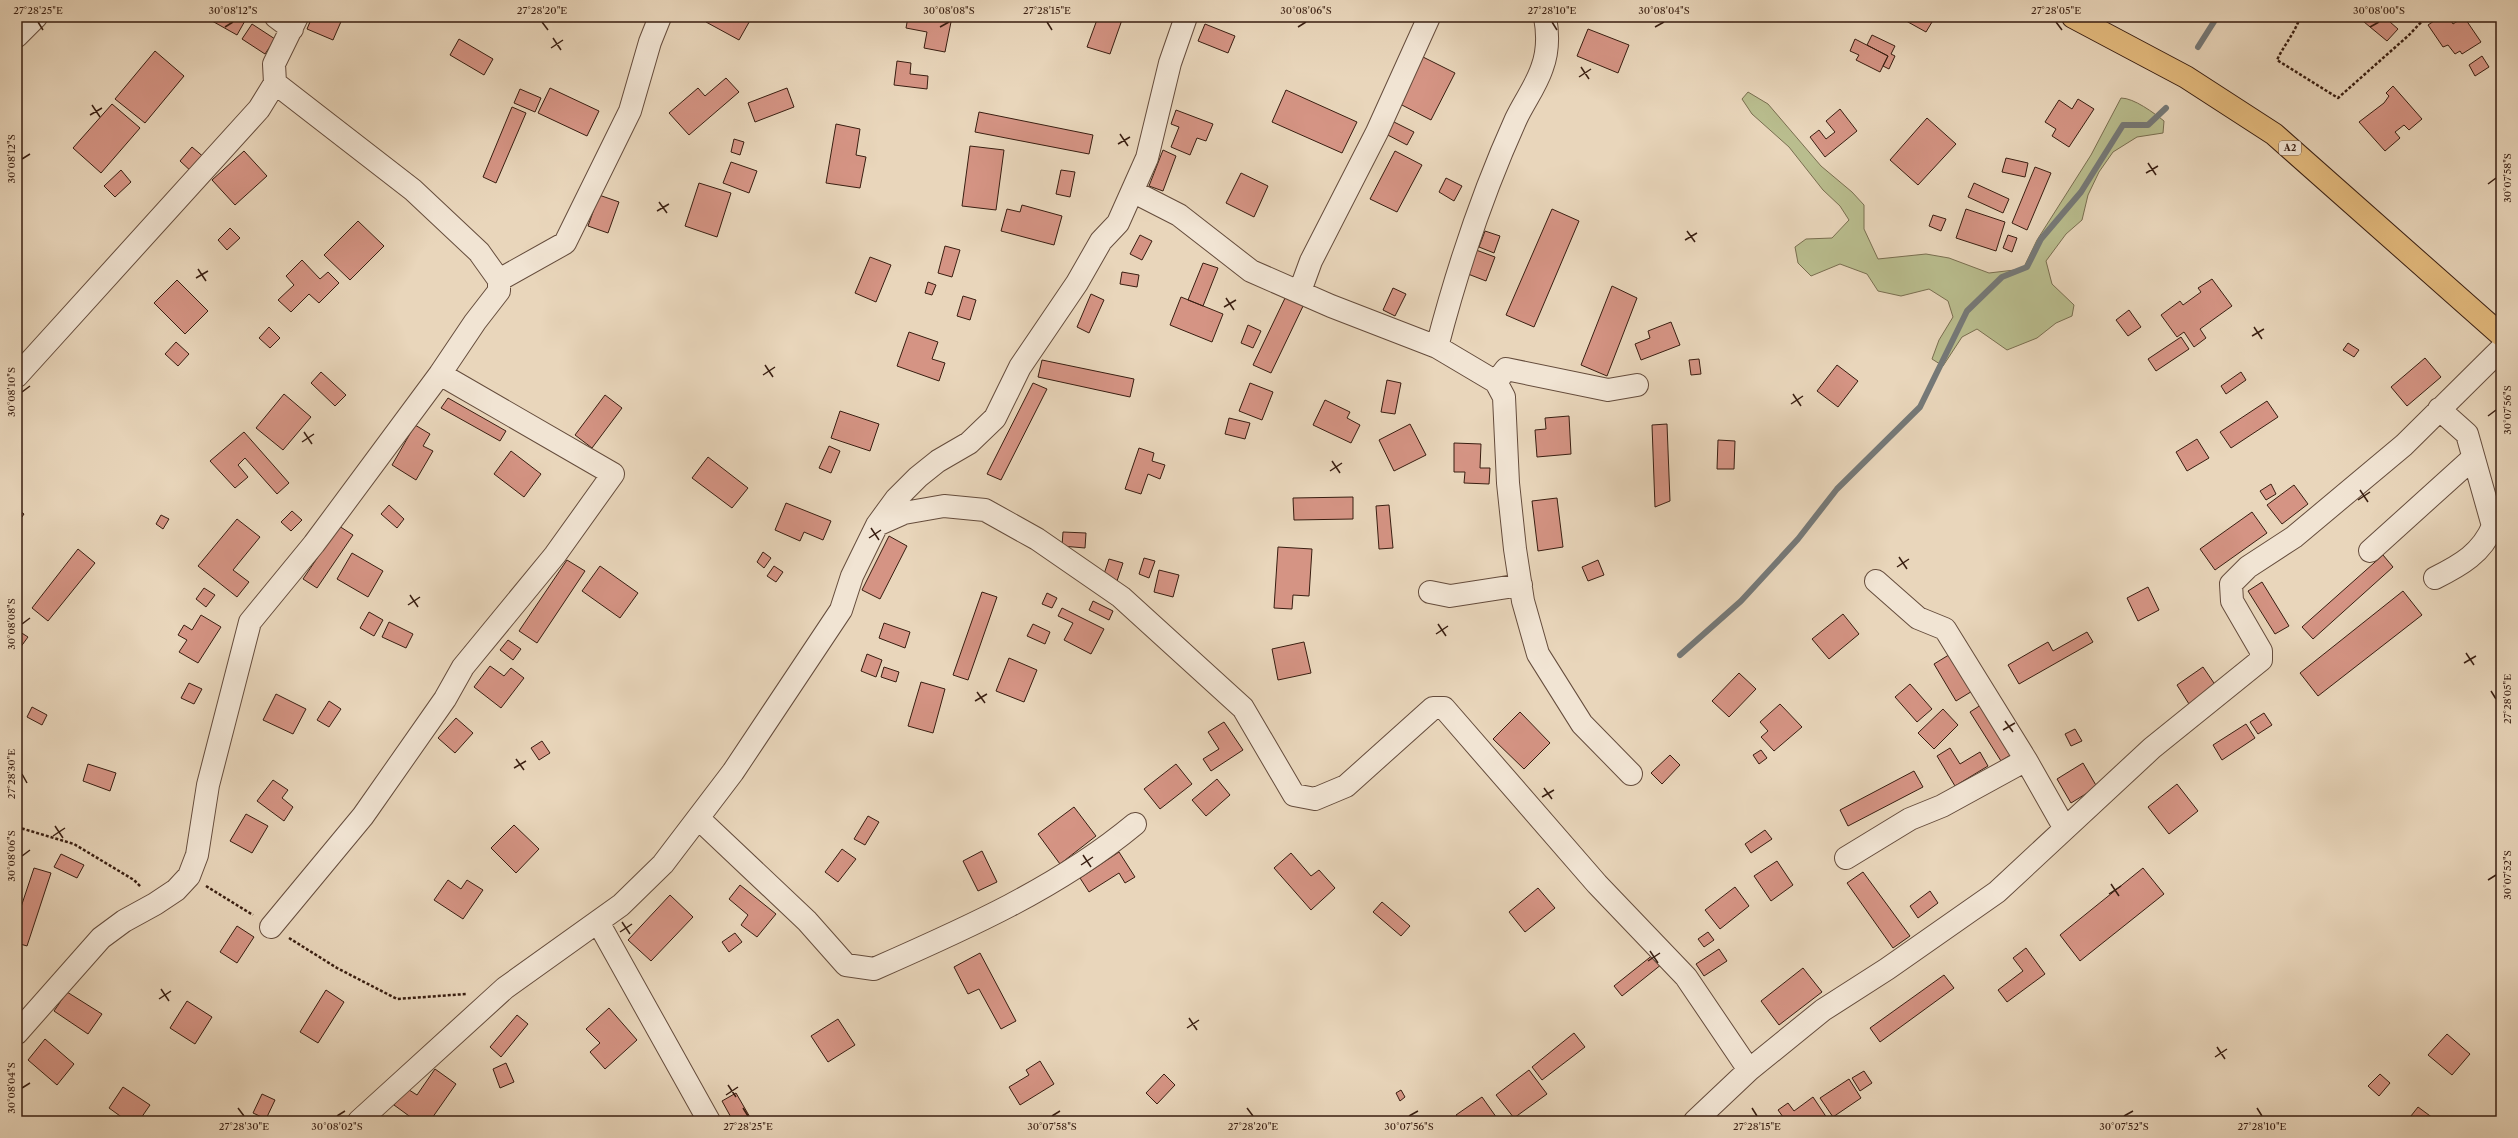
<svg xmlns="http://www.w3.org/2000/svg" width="2518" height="1138" font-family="'Libre Caslon Text',serif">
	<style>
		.green { fill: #b9bd8e; stroke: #796e50 }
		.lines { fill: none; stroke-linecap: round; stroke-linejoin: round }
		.stream { stroke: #757978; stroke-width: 6 }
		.building { fill: #d59484; stroke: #391e11 }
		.minor-casing { stroke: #654c3c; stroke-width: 24 }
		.major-casing { stroke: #391e11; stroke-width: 24 }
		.path { stroke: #391e11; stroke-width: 2.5; stroke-dasharray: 3 2; stroke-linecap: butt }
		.minor { stroke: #f1e4d3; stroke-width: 22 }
		.major { stroke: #e4bb7e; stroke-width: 22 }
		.ticks { fill: none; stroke: #391e11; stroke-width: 1.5 }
		.labels { text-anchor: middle; stroke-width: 4; stroke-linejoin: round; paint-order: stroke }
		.shield { fill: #f1e4d3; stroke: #70594b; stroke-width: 1 }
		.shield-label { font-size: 9px; font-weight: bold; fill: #391e11 }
		.neatline { fill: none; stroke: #391e11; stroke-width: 1.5 }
		.ticks-label { font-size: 10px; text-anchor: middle; fill: #391e11 }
	</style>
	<rect width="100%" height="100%" fill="#e9d6bb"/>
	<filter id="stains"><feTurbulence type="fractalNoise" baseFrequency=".005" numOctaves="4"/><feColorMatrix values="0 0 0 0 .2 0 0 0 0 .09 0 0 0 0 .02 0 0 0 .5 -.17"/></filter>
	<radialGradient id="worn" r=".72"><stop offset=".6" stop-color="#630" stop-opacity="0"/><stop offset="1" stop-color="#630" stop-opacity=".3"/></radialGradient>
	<!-- green -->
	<path class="green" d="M1748 92 1768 104 1821 166 1852 192 1864 205V229L1878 259 1926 254 1949 258 1989 273 2023 269 2037 240 2091 155 2121 98C2134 98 2154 113 2164 121L2163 133 2137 137 2113 152 2099 172 2088 195 2082 220 2066 234 2046 261 2052 284 2074 305 2072 316 2056 323 2037 338 2007 350 1977 329 1962 337 1943 366 1932 359 1939 340 1953 317 1948 301 1929 289 1901 296 1878 291 1867 274 1840 264 1811 276 1798 263 1795 247 1806 239 1832 238 1849 220 1840 206 1823 190 1789 147 1752 114 1742 99Z"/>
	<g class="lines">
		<!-- stream -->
		<path class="stream" d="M2198 47 2217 17
			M1680 655 1741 601 1798 539 1837 489 1920 407 1967 311 2002 277 2027 267 2041 239 2081 192 2123 125H2148L2166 108"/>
	</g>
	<!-- building -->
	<path class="building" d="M205 17H242L246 19 237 35Z
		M312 17H343L333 40 307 29Z
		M709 17H752L739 40 706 22Z
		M908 17H952L945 52 924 48 927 32 906 28Z
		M1098 17H1123L1110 54 1087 47Z
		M1899 17H1923L1932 22 1926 32Z
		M2358 17H2395L2390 22 2398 29 2387 41Z
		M2440 17H2449L2453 24 2464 17 2481 42 2462 54 2460 51 2455 54 2448 45 2443 47 2428 25Z
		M252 24 275 39 265 54 242 39Z
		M1205 24 1235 36 1228 53 1198 41Z
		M1588 29 1629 45 1618 73 1577 56Z
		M1872 35 1895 46 1891 54 1895 56 1889 69 1883 66 1888 56 1867 45Z
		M459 39 493 59 484 75 450 55Z
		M1855 39 1888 56 1880 72 1856 60 1859 55 1850 51Z
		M155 51 184 76 145 123 115 99Z
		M2482 56 2489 67 2475 76 2469 65Z
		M1423 57 1455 73 1431 120 1400 104Z
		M897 61 911 63 910 74 928 76 927 89 894 85Z
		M726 78 739 92 689 135 669 113 698 88 705 96Z
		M2393 86 2422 119 2409 130 2404 125 2395 132 2400 138 2385 151 2359 122 2384 103 2389 96 2386 93Z
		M550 88 599 111 587 136 538 113Z
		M787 88 794 107 755 122 748 103Z
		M520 89 541 98 535 112 514 103Z
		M1286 90 1357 122 1342 153 1272 122Z
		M2078 99 2094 109 2069 147 2052 136 2056 129 2045 122 2059 100 2072 109Z
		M112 104 140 128 101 173 73 148Z
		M512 107 526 113 496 183 483 177Z
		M1840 109 1857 131 1825 157 1810 137 1819 130 1826 139 1835 132 1826 121Z
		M1176 110 1213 124 1206 141 1197 138 1190 155 1171 147 1179 127 1171 124Z
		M979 112 1093 135 1089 154 975 132Z
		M1927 118 1956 144 1918 185 1890 160Z
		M1388 119 1414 132 1407 145 1382 132Z
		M836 124 860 129 856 155 866 157 860 188 826 183Z
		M734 139 744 142 740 155 731 152Z
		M970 146 1004 150 996 210 962 206Z
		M192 147 206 159 193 173 180 161Z
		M1163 150 1176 156 1163 191 1149 186Z
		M244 151 267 176 235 205 212 180Z
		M1395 151 1422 165 1397 212 1370 199Z
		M2006 158 2028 163 2025 177 2002 172Z
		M731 162 757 171 749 193 723 183Z
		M2035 167 2051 173 2027 230 2012 223Z
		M121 170 131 182 115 197 104 186Z
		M1061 170 1075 172 1070 197 1056 194Z
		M1241 173 1268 186 1254 217 1226 203Z
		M1446 178 1462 186 1454 201 1439 192Z
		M699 183 731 193 717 237 685 226Z
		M1974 183 2009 199 2003 213 1968 197Z
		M599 195 619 202 608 233 588 226Z
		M1022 205 1062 216 1054 245 1001 231 1007 209 1020 212Z
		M1552 209 1579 221 1534 327 1506 315Z
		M1966 209 2005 222 1996 251 1956 238Z
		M1933 215 1946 219 1941 231 1929 226Z
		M358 221 384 246 350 280 324 255Z
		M230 228 240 238 227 250 218 240Z
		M1485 231 1500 236 1494 253 1479 247Z
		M1140 235 1152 241 1142 260 1130 254Z
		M2008 235 2017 238 2012 252 2003 248Z
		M945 246 960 250 952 277 938 273Z
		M1476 250 1495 257 1486 281 1468 274Z
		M870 257 891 265 876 302 855 293Z
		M302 260 320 279 328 272 339 283 319 303 309 294 291 312 278 300 294 285 286 276Z
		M1203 263 1218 268 1203 306 1188 300Z
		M1122 272 1139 275 1137 287 1120 284Z
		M2212 279 2232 306 2200 329 2206 338 2194 347 2184 332 2177 337 2161 315 2180 301 2183 305 2201 292 2198 288Z
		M177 280 208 311 185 334 154 303Z
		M928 282 936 285 932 295 925 293Z
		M1612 286 1637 298 1607 376 1581 365Z
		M1393 288 1406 294 1395 316 1383 310Z
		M1091 294 1104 300 1089 333 1077 327Z
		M1287 294 1305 302 1271 373 1253 365Z
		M963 296 976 300 970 320 957 316Z
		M1181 297 1223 314 1212 342 1170 325Z
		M2129 310 2141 327 2128 336 2116 320Z
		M1671 322 1680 345 1641 360 1635 344 1650 338 1648 331Z
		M1248 325 1261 331 1253 348 1241 343Z
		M269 327 280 338 270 348 259 338Z
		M909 332 938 342 932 359 945 363 939 381 897 366Z
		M2181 337 2189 349 2156 371 2148 359Z
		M176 342 189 354 178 366 165 354Z
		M2348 343 2359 350 2354 357 2343 350Z
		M2425 358 2441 377 2407 406 2391 387Z
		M1699 359 1701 374 1691 375 1689 360Z
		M1042 360 1134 379 1130 397 1038 377Z
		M1837 365 1858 381 1838 407 1817 391Z
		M321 372 346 395 335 406 311 383Z
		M2241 372 2246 380 2226 394 2221 386Z
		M1387 380 1401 383 1395 414 1381 412Z
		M1033 383 1047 389 1001 480 987 474Z
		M1250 383 1273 392 1262 420 1239 411Z
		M284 394 311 417 283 450 256 428Z
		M605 395 622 408 592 448 575 435Z
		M448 398 506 431 500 441 441 408Z
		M1325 400 1350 412 1347 418 1360 425 1351 443 1313 425Z
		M2267 401 2278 417 2231 448 2220 432Z
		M840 411 879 424 870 451 831 438Z
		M1569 416 1571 454 1537 457 1535 430 1546 429 1545 418Z
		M1229 418 1250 423 1245 439 1225 434Z
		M1410 424 1426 455 1394 471 1379 440Z
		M1667 424 1670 501 1655 507 1652 425Z
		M415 425 430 434 423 446 433 451 416 480 392 465Z
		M244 432 289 483 277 494 245 458 238 465 248 477 235 488 210 461Z
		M2197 439 2209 458 2187 471 2176 452Z
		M1718 440 1735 441 1734 469H1717Z
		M1454 443 1481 444 1480 468H1490L1489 484 1464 483 1465 472H1454Z
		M829 446 840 451 831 473 819 468Z
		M1139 448 1154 453 1152 461 1165 465 1160 479 1148 474 1141 494 1125 489Z
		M511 451 541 474 524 497 494 474Z
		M708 457 748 488 732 508 692 478Z
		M2271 484 2276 494 2266 500 2260 491Z
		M2294 485 2308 504 2282 524 2267 505Z
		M1353 497V519L1294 520 1293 498Z
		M1557 498 1563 547 1538 551 1532 501Z
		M786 503 831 521 823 540 804 532 800 541 775 530Z
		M389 505 404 519 397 528 381 514Z
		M1389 505 1393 548 1379 549 1376 506Z
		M17 509 24 514 17 524Z
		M292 511 302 520 291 531 281 522Z
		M2252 512 2267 533 2215 570 2200 549Z
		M161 515 169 519 163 529 156 524Z
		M237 519 260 537 233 570 249 582 237 597 198 566Z
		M339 526 353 535 317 588 303 579Z
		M1063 532 1086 533 1085 548 1062 546Z
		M889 536 907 546 880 599 862 590Z
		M1278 547 1312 549 1309 596 1293 595 1292 609 1274 608Z
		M78 549 95 563 48 621 32 608Z
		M763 552 771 558 764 568 757 562Z
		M352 553 383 571 368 597 337 579Z
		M2383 555 2393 567 2313 639 2302 627Z
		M1144 558 1155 561 1149 578 1139 574Z
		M1109 559 1123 563 1116 584 1102 580Z
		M567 560 585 571 537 643 519 631Z
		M1598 560 1604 575 1588 581 1582 567Z
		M600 566 638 593 620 618 582 591Z
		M774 566 783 572 776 582 767 576Z
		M1159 570 1179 575 1173 597 1154 592Z
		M2262 582 2289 626 2275 634 2248 591Z
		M2148 587 2159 610 2138 621 2127 598Z
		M204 588 215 595 206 607 196 599Z
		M2403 591 2422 615 2318 696 2300 673Z
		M982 592 997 597 968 680 953 675Z
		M1047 593 1057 598 1052 608 1042 604Z
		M1093 601 1113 611 1109 620 1089 610Z
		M1062 608 1104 629 1091 654 1064 640 1073 623 1058 616Z
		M369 612 383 620 374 636 360 628Z
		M1843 614 1859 634 1829 659 1812 639Z
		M201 615 221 627 198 663 179 652 187 640 178 635 184 625 192 630Z
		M389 622 413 634 406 648 382 637Z
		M884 623 910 632 905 648 879 638Z
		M1033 624 1050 632 1045 644 1027 636Z
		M17 630 28 637 17 652Z
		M2087 632 2093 642 2019 684 2008 665 2048 642 2053 651Z
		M508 640 521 649 513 660 500 650Z
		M1304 642 1311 673 1278 680 1272 649Z
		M1952 653 1974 690 1956 701 1934 664Z
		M867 654 882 660 876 677 861 671Z
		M1009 658 1037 670 1024 702 996 691Z
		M490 666 504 676 511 668 524 678 501 708 474 687Z
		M884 667 899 672 896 682 881 677Z
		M2203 667 2216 686 2189 704 2177 685Z
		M1739 673 1756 689 1729 717 1712 701Z
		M921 682 945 689 933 733 908 726Z
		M189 683 202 689 194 704 181 698Z
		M1910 684 1932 709 1917 722 1895 697Z
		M276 694 306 709 293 734 263 720Z
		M329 701 341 709 329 727 317 720Z
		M1984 703 2015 752 2001 761 1970 712Z
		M1780 704 1802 727 1774 751 1761 737 1768 731 1760 722Z
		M32 707 47 715 42 725 27 717Z
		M1943 709 1958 725 1934 749 1918 733Z
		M1520 712 1550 743 1524 769 1493 739Z
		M2264 713 2272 725 2258 734 2250 722Z
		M456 718 473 733 455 753 438 738Z
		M1224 722 1243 750 1211 771 1203 759 1219 749 1208 732Z
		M2246 724 2255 738 2222 760 2213 745Z
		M2075 729 2082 741 2071 746 2065 734Z
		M542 741 550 753 539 760 531 748Z
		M1950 748 1960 764 1980 752 1988 766 1955 786 1937 756Z
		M1761 750 1767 758 1759 764 1753 755Z
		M1670 755 1680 765 1662 784 1651 773Z
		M2083 763 2097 787 2071 803 2057 779Z
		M88 764 116 773 110 791 83 781Z
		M1176 764 1192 784 1160 809 1144 789Z
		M1914 771 1923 787 1848 826 1840 810Z
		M1217 779 1230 795 1206 816 1192 800Z
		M273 780 288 790 282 798 293 807 284 821 257 801Z
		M2177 784 2198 811 2169 834 2148 807Z
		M1074 807 1096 836 1060 864 1038 834Z
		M246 814 268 826 252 853 230 841Z
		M868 816 879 822 865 845 854 839Z
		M514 825 539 849 516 873 491 848Z
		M1765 830 1772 839 1751 853 1745 844Z
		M842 849 856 859 838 882 825 872Z
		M982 851 997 882 978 891 963 861Z
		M1119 852 1135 877 1125 883 1119 873 1089 892 1080 878Z
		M1291 853 1311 876 1319 870 1335 888 1311 910 1274 868Z
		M61 854 84 865 77 878 54 867Z
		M1777 861 1793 885 1771 901 1754 876Z
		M34 868 51 873 27 946 17 943V919Z
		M2143 868 2164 894 2080 961 2060 935Z
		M1863 872 1910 936 1893 948 1847 883Z
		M448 880 461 889 467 880 483 890 463 919 434 900Z
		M740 885 776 914 757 937 741 925 748 915 729 899Z
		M1735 887 1749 906 1720 929 1705 910Z
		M1538 888 1555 908 1525 932 1509 912Z
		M1930 891 1938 903 1918 918 1910 906Z
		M670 895 693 917 651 961 628 940Z
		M1382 902 1410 926 1401 936 1373 912Z
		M237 926 254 937 237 963 220 952Z
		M1708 932 1714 940 1704 947 1698 939Z
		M735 933 742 942 729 952 722 942Z
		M2026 948 2045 974 2007 1002 1998 990 2023 971 2013 958Z
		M1719 949 1727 961 1704 976 1696 964Z
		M980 953 1016 1021 1001 1029 979 989 968 994 954 967Z
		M1654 954 1662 964 1622 996 1614 986Z
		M1803 968 1822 992 1779 1025 1761 1001Z
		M1944 975 1954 988 1880 1042 1870 1028Z
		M326 990 344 1002 318 1043 300 1032Z
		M67 992 102 1014 88 1034 54 1011Z
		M187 1001 212 1017 195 1044 170 1028Z
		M609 1008 637 1040 605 1069 590 1052 600 1043 586 1029Z
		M517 1015 528 1024 501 1057 490 1047Z
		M838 1019 855 1045 828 1062 811 1036Z
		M1574 1033 1585 1047 1542 1080 1532 1067Z
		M2447 1034 2470 1054 2452 1075 2428 1055Z
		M45 1039 74 1064 57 1085 28 1060Z
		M1040 1061 1054 1084 1020 1105 1009 1087 1029 1075 1026 1070Z
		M506 1063 514 1082 500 1088 493 1069Z
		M435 1069 456 1084 430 1121H416L394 1105 406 1088 417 1095Z
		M1529 1070 1547 1094 1514 1118 1496 1095Z
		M1864 1071 1872 1083 1860 1091 1852 1078Z
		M1164 1074 1175 1085 1157 1104 1146 1093Z
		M2380 1074 2390 1083 2379 1096 2368 1086Z
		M1849 1079 1861 1098 1833 1117 1820 1098Z
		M123 1087 150 1105 139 1121H127L109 1108Z
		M1401 1090 1405 1097 1400 1101 1396 1093Z
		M736 1093 751 1119 747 1121H733L722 1101Z
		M262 1094 275 1100 266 1119 253 1113Z
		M1482 1097 1499 1121H1460L1456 1115Z
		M1813 1097 1829 1121H1786L1778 1110 1788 1103 1794 1111Z
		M2418 1107 2437 1121H2407Z"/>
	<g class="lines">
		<!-- minor casing -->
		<g class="minor-casing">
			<path id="minor" d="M276 17 292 29
				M17 36 36 17
				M275 83 413 190 479 252 499 280
				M1134 192 1179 215 1251 271 1331 306 1437 347 1496 382 1504 397 1508 483 1515 549 1523 601 1538 654 1582 724 1631 774
				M1300 291 1311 261 1377 132 1429 17
				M1437 347C1457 270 1483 192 1516 119 1524 102 1536 86 1542 68 1548 52 1548 33 1545 17
				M17 376 259 109 275 83 274 64 297 17
				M1496 382 1506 369 1608 390 1637 385
				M877 525 904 513 944 506 985 510 1037 539 1121 597 1243 708 1294 795 1315 799 1346 786 1433 708H1444L1597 884 1686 977 1749 1070
				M2370 551 2473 458
				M2435 578C2461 565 2482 553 2493 526L2467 434 2439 409
				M1876 581 1918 618 1945 629 2026 760 2064 827
				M1430 592 1450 596 1521 585
				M698 818 807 921 846 965 874 969C965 929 1058 888 1135 824
				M1846 858 1910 819 1942 806 2026 760
				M598 922 709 1121
				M271 927 363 816 445 699 463 667 555 555 613 474 440 374
				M17 1033 101 938 124 921 155 904 176 890 189 876 197 855 208 785 250 622 314 544 440 374 475 322 499 291V280L565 243 630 111 650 42 660 17
				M359 1121 505 988 621 905 663 864 733 772 841 610 852 576 877 525 896 499 918 477 938 461 969 443 995 418 1020 367 1077 283 1101 241 1118 223 1147 158 1170 63 1186 17
				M1695 1121 1749 1070 1823 1010 1887 969 1997 892 2152 748 2261 660V651L2232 601 2231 584 2248 567 2294 537 2404 445 2501 349"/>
		</g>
		<!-- major casing -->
		<g class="major-casing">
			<path id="major" d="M2073 17 2186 77 2274 134 2501 335"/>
		</g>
		<!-- path -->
		<path class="path" d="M2300 17C2295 33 2284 45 2277 60L2338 98 2409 35 2426 17
			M17 827 74 844 134 880 141 887
			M206 886 253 915
			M289 938 337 968 397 999 466 994"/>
		<!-- minor -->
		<use href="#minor" class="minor"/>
		<!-- major -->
		<use href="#major" class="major"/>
	</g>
	<!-- ticks -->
	<path class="ticks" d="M38 22 43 30M542 22 548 30M1047 22 1052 30M1552 22 1557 30M2056 22 2062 30M225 27 233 22M940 27 949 22M1298 27 1306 22M1655 27 1664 22M2370 27 2379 22M553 38 561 50M551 48 563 40M1581 67 1589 79M1579 77 1591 69M92 105 100 117M90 115 102 108M1120 134 1128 146M1118 144 1130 137M22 159 30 154M2148 163 2156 175M2146 173 2158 166M2488 184 2496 178M659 202 667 213M657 211 669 204M1687 231 1695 242M1685 240 1697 233M198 269 206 281M196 278 208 271M1226 298 1234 310M1224 307 1236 300M2254 327 2262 339M2252 336 2264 329M765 365 773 377M763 375 775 367M22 392 30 386M1793 394 1801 406M1791 404 1803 396M2488 416 2496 410M304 432 312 444M302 442 314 434M1332 461 1340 473M1330 471 1342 463M2360 490 2368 502M2358 500 2370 492M871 528 879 540M869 538 881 530M1899 557 1907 569M1897 567 1909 559M410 595 418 607M408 605 420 597M22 624 30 618M1438 624 1446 636M1436 634 1448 626M2466 653 2474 665M2464 663 2476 656M2491 691 2496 699M977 692 985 703M975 701 987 694M2005 721 2013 732M2003 730 2015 723M516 759 524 770M514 768 526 761M22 774 27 783M1544 788 1552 799M1542 797 1554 790M55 826 63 838M53 836 65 828M1083 855 1091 867M22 856 30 850M1081 865 1093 857M2488 880 2496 875M2111 884 2119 896M2109 894 2121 886M622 922 630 934M620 932 632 924M1650 951 1658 963M1648 961 1660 953M161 989 169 1001M159 999 171 991M1189 1018 1197 1030M1187 1028 1199 1020M2217 1047 2225 1059M2215 1057 2227 1049M728 1085 736 1097M22 1088 30 1083M726 1095 738 1087M238 1108 244 1116M743 1108 748 1116M1247 1108 1253 1116M1752 1108 1757 1116M2257 1108 2262 1116M337 1116 345 1111M1052 1116 1060 1111M1409 1116 1418 1111M2124 1116 2133 1111"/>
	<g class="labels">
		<!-- shield labels -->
		<rect class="shield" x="2279" y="141" width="22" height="14" rx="3"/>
		<g class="shield-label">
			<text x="2290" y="151">A2</text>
		</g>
	</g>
	<!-- margin -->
	<rect width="2518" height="1138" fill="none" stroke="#e9d6bb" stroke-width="44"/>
	<rect x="22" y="22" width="2474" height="1094" class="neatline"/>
	<g class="ticks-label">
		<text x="38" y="14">27°28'25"E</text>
		<text x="233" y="14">30°08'12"S</text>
		<text x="542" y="14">27°28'20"E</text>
		<text x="949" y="14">30°08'08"S</text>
		<text x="1047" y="14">27°28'15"E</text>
		<text x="1306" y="14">30°08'06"S</text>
		<text x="1552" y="14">27°28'10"E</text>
		<text x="1664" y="14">30°08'04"S</text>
		<text x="2056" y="14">27°28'05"E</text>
		<text x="2379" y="14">30°08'00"S</text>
		<text transform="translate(11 159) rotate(-90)" y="4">30°08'12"S</text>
		<text transform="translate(2507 178) rotate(-90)" y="4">30°07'58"S</text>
		<text transform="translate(11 392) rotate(-90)" y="4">30°08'10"S</text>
		<text transform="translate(2507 410) rotate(-90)" y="4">30°07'56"S</text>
		<text transform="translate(11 624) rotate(-90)" y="4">30°08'08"S</text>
		<text transform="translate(2507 699) rotate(-90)" y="4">27°28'05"E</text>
		<text transform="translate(11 774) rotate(-90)" y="4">27°28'30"E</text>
		<text transform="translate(11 856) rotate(-90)" y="4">30°08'06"S</text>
		<text transform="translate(2507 875) rotate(-90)" y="4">30°07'52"S</text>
		<text transform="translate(11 1088) rotate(-90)" y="4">30°08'04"S</text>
		<text x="244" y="1130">27°28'30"E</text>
		<text x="337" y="1130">30°08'02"S</text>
		<text x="748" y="1130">27°28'25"E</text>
		<text x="1052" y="1130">30°07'58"S</text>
		<text x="1253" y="1130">27°28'20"E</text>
		<text x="1409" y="1130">30°07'56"S</text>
		<text x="1757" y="1130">27°28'15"E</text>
		<text x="2124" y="1130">30°07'52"S</text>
		<text x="2262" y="1130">27°28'10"E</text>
	</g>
	<rect width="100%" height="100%" filter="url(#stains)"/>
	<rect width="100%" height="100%" fill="url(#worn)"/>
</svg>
